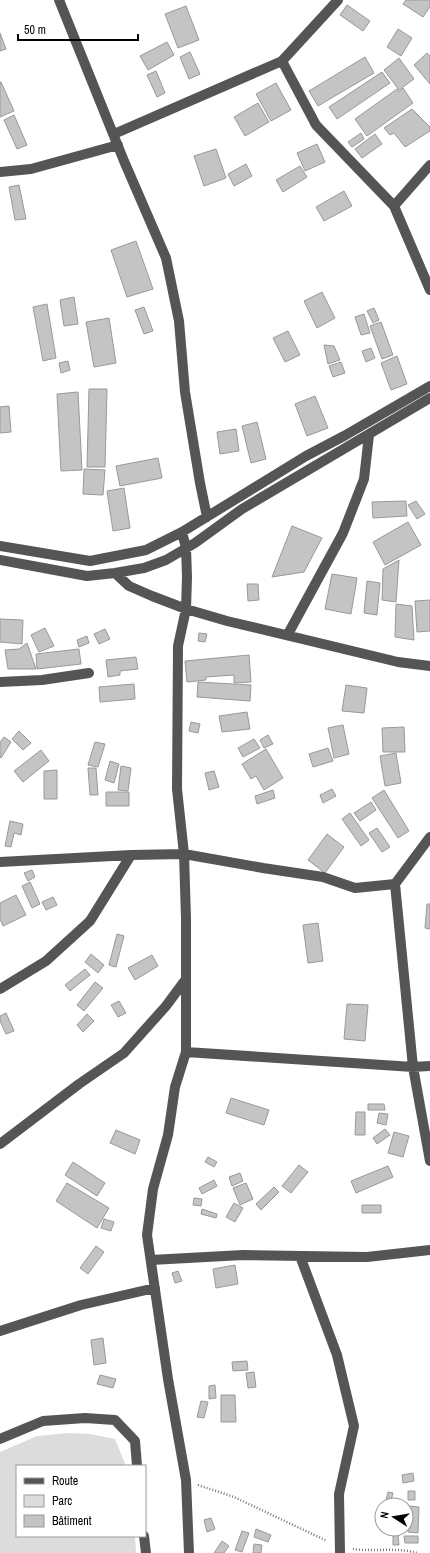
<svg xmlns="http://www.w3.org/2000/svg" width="430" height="1553" font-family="'Archivo Narrow',sans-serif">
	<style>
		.green { fill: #dcdcdc }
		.building { fill: #c4c4c4; stroke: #999 }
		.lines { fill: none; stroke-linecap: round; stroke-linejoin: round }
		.path { stroke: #777; stroke-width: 2.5; stroke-dasharray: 1 2; stroke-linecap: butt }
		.minor { stroke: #555; stroke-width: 10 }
	</style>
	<rect width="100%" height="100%" fill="#fff"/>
	<!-- green -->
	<path class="green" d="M68 1433 90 1434 115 1439 126 1466H17V1536H135L136 1553H0V1452L37 1436Z"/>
	<!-- building -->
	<path class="building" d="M406 0H430V7L423 17 403 4Z
		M347 5 370 21 363 31 340 15Z
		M186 6 199 40 178 48 165 14Z
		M398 29 412 38 401 56 387 47Z
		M0 33 6 49 0 51Z
		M167 42 174 55 148 70 140 56Z
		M190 52 200 74 189 79 180 57Z
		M427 53 430 56V84L414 65Z
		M365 57 374 73 318 106 309 91Z
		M399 58 414 79 399 90 384 70Z
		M156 71 165 93 157 97 147 75Z
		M382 72 390 83 337 119 329 107Z
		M0 82H1L14 111 0 117Z
		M276 83 291 110 271 121 256 94Z
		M403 88 413 103 367 136 355 119 397 89 399 92Z
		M258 103 269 122 245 136 234 117Z
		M412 109 430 127V131L405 147 394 133 390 135 384 128Z
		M14 115 27 145 17 149 4 120Z
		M361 133 364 139 352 147 348 142Z
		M375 134 382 144 362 158 355 149Z
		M317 144 325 162 305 171 297 153Z
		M216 149 226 178 204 186 194 156Z
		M246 164 252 176 234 186 228 174Z
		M300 166 307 177 283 192 276 180Z
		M19 185 26 219 15 220 9 187Z
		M344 191 352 206 324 221 316 207Z
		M136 241 153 289 127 297 111 250Z
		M322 292 335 318 317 328 304 301Z
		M74 297 78 324 64 326 60 300Z
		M47 304 56 358 43 361 33 307Z
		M144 307 153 331 144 334 135 310Z
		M374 308 379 320 373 323 367 311Z
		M364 314 370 333 361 335 355 317Z
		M109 318 116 363 94 367 86 322Z
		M381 322 393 355 382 359 370 326Z
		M288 331 300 355 285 362 273 338Z
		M324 345 334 346 340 360 328 364Z
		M371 348 375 358 366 362 362 351Z
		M397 356 407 384 391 390 381 363Z
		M68 361 70 370 61 373 59 363Z
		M341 362 345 373 333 377 329 366Z
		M89 389H107L105 467H87Z
		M78 392 82 470 61 471 57 394Z
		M315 396 328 428 307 436 295 404Z
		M9 406 11 432 0 433V407Z
		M257 422 266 459 251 463 242 426Z
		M236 429 239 451 220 454 217 432Z
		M158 458 162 478 120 486 116 466Z
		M84 469 105 470 103 495 83 494Z
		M124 488 130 528 113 531 107 491Z
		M406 501 407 516 373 518 372 502Z
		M416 501 425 514 417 519 408 505Z
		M408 522 421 545 385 565 373 542Z
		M292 526 322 538 304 572 272 577Z
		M399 560 396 602 382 600 383 569Z
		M332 574 357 578 351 614 325 609Z
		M367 581 380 583 377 615 364 613Z
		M247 584H258L259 600 248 601Z
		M430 600V631L417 632 415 601Z
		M396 604 412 606 414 640 395 637Z
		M0 619 23 620 22 644 0 642Z
		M45 628 54 646 39 652 31 635Z
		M105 629 110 639 99 644 94 634Z
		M199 633 207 634 205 642 198 641Z
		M87 636 89 643 79 647 77 640Z
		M27 643 36 669H8L5 650 19 649Z
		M79 649 81 664 37 669 36 654Z
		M249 655 251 682 234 683V675L206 677V680L187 682 185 661Z
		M136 657 138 669 120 671V675L108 677 106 660Z
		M198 682 251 685 250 701 197 697Z
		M134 684 135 699 100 702 99 687Z
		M346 685 367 688 364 713 342 711Z
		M247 712 250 729 222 732 219 716Z
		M191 722 200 724 198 733 189 731Z
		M343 725 349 754 334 758 328 728Z
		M404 727 405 752H383L382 728Z
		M19 731 31 743 23 750 12 739Z
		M268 735 273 744 264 748 260 740Z
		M4 737 11 742 1 758 0 757V742Z
		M254 739 260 748 243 757 238 748Z
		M95 742 105 744 98 767 88 765Z
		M328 748 333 761 313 767 309 754Z
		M266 749 283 778 264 790 256 776 251 779 242 764Z
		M41 750 49 761 23 782 14 771Z
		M396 753 401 783 385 786 380 756Z
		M110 761 119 764 114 783 105 780Z
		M121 766 131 768 128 791 118 790Z
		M88 768H96L98 795H90Z
		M57 770V799H44V771Z
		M214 771 219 787 209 790 205 773Z
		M332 789 336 796 323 803 320 795Z
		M273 790 275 798 257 804 255 796Z
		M384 790 409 831 398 838 372 798Z
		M106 792H129V806H106Z
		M371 802 376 810 360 821 354 813Z
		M350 813 369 840 361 846 342 819Z
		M10 821 23 824 21 835 14 833 11 847 5 846Z
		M377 828 390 847 382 852 369 833Z
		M327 834 344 847 325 873 308 860Z
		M32 870 35 877 28 881 24 873Z
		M30 882 40 904 32 908 22 886Z
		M16 895 26 915 3 926 0 919V903Z
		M53 897 57 905 46 910 42 902Z
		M427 904H430V929L425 928Z
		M318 923 323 961 308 963 303 925Z
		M117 934 124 936 116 967 109 965Z
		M91 954 104 965 98 973 85 962Z
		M152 955 158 966 135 980 128 968Z
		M85 969 90 975 70 991 65 985Z
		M95 982 103 988 84 1011 77 1005Z
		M119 1001 126 1013 118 1017 111 1005Z
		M347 1004 368 1005 365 1041 344 1039Z
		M6 1013 14 1031 6 1034 0 1021V1016Z
		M87 1014 94 1021 83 1032 77 1025Z
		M231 1098 269 1110 264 1125 226 1113Z
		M368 1104H384L385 1110H368Z
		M356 1112H365V1135H355Z
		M379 1113 388 1114 386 1125 377 1123Z
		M385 1129 390 1135 377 1144 373 1138Z
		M116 1130 140 1140 135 1154 110 1143Z
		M394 1132 409 1136 403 1157 388 1153Z
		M208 1157 217 1162 214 1167 205 1162Z
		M73 1162 105 1183 97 1196 65 1175Z
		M299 1165 308 1172 291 1193 282 1186Z
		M388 1166 393 1177 356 1193 351 1181Z
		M240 1173 243 1181 232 1186 229 1177Z
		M214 1180 217 1186 202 1194 199 1188Z
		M67 1183 109 1208 97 1228 56 1201Z
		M246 1183 253 1199 240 1205 233 1188Z
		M274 1187 279 1192 261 1210 256 1204Z
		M194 1198 202 1199 201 1206 193 1205Z
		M234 1203 243 1208 235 1222 226 1217Z
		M362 1205H381V1213H362Z
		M202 1209 217 1214 216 1218 201 1214Z
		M104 1219 114 1222 111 1231 101 1228Z
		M96 1246 104 1252 88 1274 80 1268Z
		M235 1265 238 1284 216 1288 213 1269Z
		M178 1271 182 1281 175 1283 172 1273Z
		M103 1338 106 1363 94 1365 91 1340Z
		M247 1361 248 1370 233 1371 232 1362Z
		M254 1372 256 1387 248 1388 246 1373Z
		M100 1375 116 1379 113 1388 97 1384Z
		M215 1385 216 1398 209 1399V1386Z
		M221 1395H235L236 1422H221Z
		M201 1401 208 1402 204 1418 197 1417Z
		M413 1473 414 1481 403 1483 402 1475Z
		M408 1491H415V1500H408Z
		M388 1492 393 1493 391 1501 386 1500Z
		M409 1506 419 1507 418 1533 408 1532Z
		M211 1518 215 1529 207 1532 204 1520Z
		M256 1529 271 1535 268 1542 254 1537Z
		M242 1531 249 1533 242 1552 235 1550Z
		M398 1535 399 1545H393V1536Z
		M404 1536H418V1543H405Z
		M222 1541 229 1546 224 1553H214Z
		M254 1544 262 1545 261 1553H253Z"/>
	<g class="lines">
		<!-- path -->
		<path class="path" d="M198 1485 234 1497 327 1541
			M353 1549C374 1552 397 1547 417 1553"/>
		<!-- minor -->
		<path class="minor" d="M59 0 124 161 166 258 179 321 185 392 200 483 207 517
			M282 61 316 125 394 206 430 290
			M114 134 282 61 338 0
			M0 172 31 169 118 145
			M394 206 430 165
			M182 532 186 548 187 577 186 609 178 646 177 789 184 854 186 919V1052L175 1087 168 1135 153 1189 147 1235 168 1379 186 1480 189 1553
			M0 546 90 561 146 550 182 532 306 456 344 436 430 386
			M0 560 87 576 115 573 144 568 166 560 195 543 242 509 430 398
			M115 573 129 586 152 596 186 609 227 621 398 662 430 666
			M288 634 343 533 364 479 369 435
			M0 682 42 680 89 673
			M0 862 131 855 184 854 263 868 323 877 355 888 395 884 430 837
			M395 884 413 1067 430 1161
			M0 989 46 961 90 921 131 855
			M186 1052 413 1067 430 1066
			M0 1144 79 1084 124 1053 166 1006 186 979
			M300 1256 337 1355 354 1426 339 1494 340 1553
			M151 1260 243 1255 367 1257 430 1250
			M0 1331 81 1305 155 1288
			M0 1439 43 1421 85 1418 115 1420 135 1441 137 1466
			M144 1536 146 1553"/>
	</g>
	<!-- legend -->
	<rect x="16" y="1465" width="130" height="72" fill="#ffffff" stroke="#999999"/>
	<rect x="24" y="1478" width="20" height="6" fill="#555555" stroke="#999999"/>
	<text x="52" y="1485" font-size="12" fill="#000000">Route</text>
	<rect x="24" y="1495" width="20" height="12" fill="#dcdcdc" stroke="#999999"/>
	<text x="52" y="1505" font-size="12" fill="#000000">Parc</text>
	<rect x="24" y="1515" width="20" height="12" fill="#c4c4c4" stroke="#999999"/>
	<text x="52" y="1525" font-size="12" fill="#000000">Bâtiment</text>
	<!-- north arrow -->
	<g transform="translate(394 1517) rotate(282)"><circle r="19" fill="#ffffff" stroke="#999999"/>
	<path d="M0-3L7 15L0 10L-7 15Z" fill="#000000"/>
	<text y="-6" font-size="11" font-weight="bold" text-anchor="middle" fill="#000000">N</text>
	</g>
	<!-- scale -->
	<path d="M18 34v6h120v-6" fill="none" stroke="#000000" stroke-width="2"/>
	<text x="24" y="34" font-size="12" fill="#000000" stroke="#ffffff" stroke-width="3" paint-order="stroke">50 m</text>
</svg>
